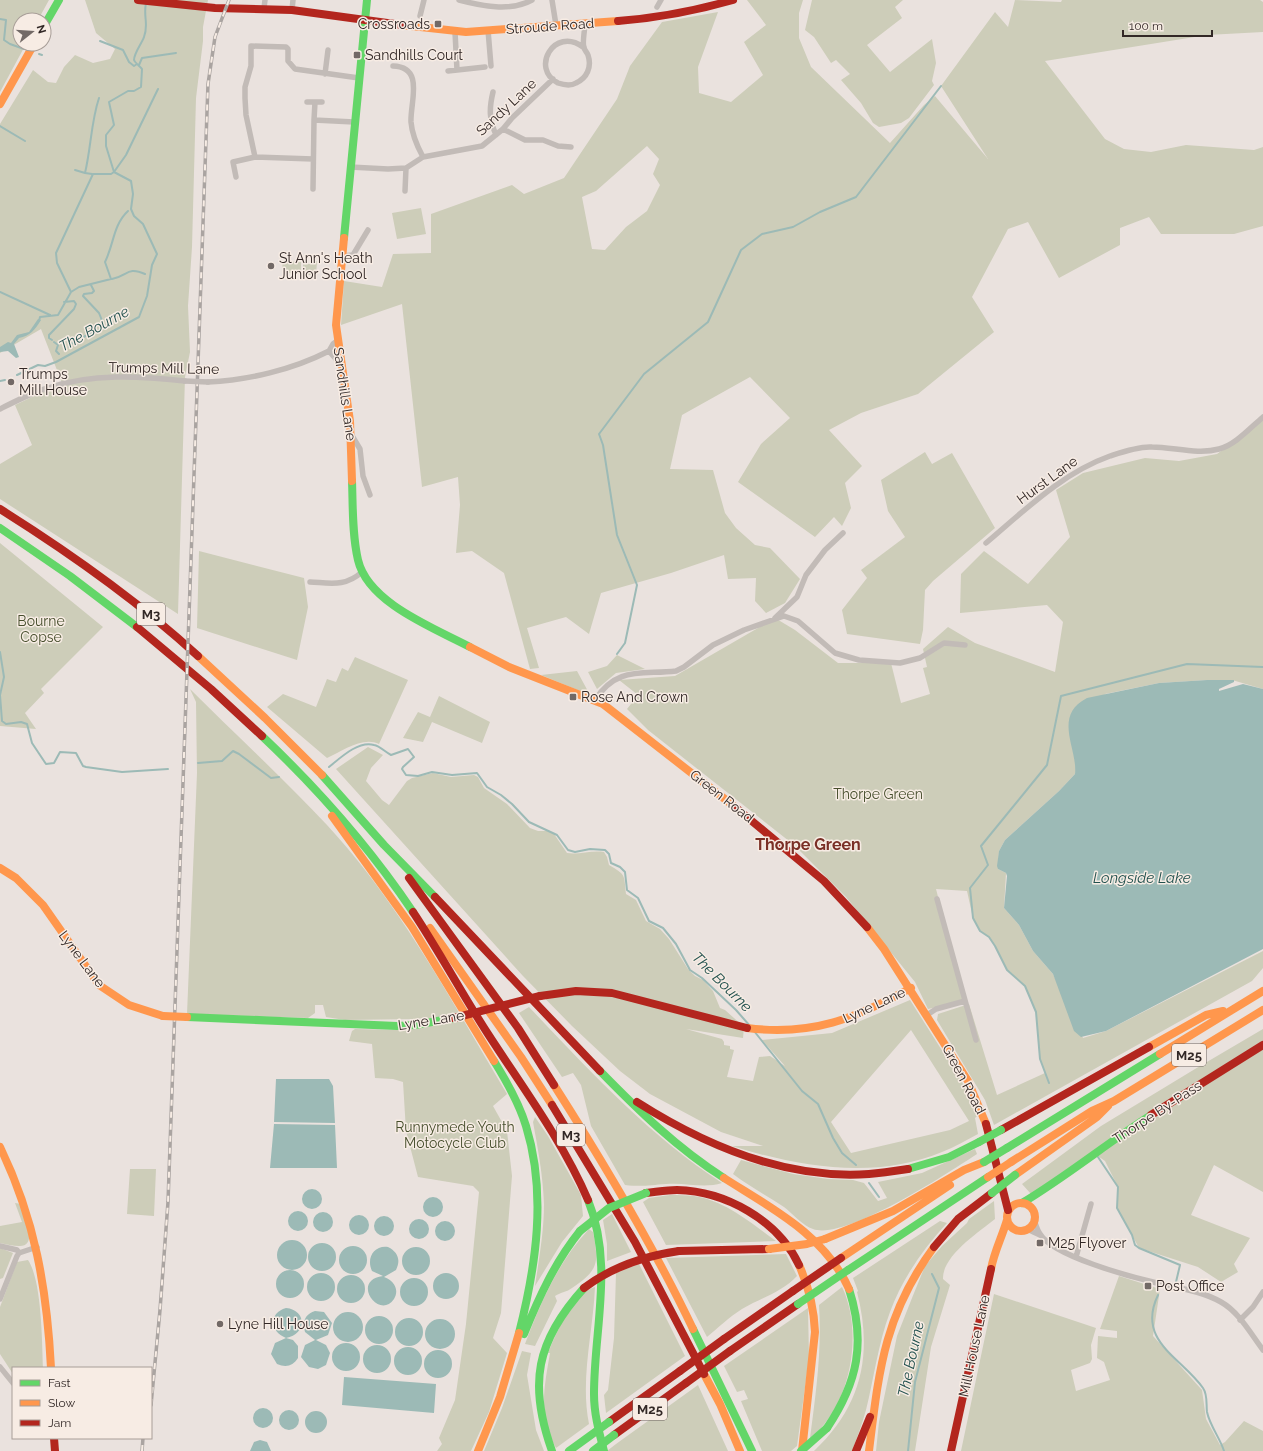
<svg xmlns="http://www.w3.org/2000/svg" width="1263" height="1451" font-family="Raleway,sans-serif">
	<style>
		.green { fill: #cdcdb9; fill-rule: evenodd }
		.water { fill: #9cbab6 }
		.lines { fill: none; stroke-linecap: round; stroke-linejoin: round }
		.stream { stroke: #9cbab6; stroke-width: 2 }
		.street { stroke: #c2bbb7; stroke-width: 5.5 }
		.fast { stroke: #63d668; stroke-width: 8 }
		.slow { stroke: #ff974d; stroke-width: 8 }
		.jam { stroke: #b3261e; stroke-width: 8 }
		.rail-casing { stroke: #aaa4a1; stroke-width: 3.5 }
		.rail { stroke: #f7ece4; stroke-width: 2; stroke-dasharray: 6; stroke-linecap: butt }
		.street-bridge { stroke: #c2bbb7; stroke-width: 5.5 }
		.fast-bridge { stroke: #63d668; stroke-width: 8 }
		.slow-bridge { stroke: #ff974d; stroke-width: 8 }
		.jam-bridge { stroke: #b3261e; stroke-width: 8 }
		.poi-dot { fill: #726966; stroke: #f7ece4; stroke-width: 1.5 }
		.labels { text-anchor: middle; stroke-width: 3; stroke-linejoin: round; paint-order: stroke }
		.shield { fill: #f7ece4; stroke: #6d635f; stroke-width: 1 }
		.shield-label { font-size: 13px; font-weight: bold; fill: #322826 }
		.poi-label { font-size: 14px; fill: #322826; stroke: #f7ece4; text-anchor: start }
		.street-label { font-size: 14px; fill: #322826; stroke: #f7ece4 }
		.park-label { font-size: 14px; fill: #464e2c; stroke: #f7ece4 }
		.water-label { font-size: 15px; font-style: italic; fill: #20504d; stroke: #f7ece4 }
		.quarter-label { font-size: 16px; font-weight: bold; fill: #7a2f26; stroke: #f7ece4 }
	</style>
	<rect width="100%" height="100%" fill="#eae2de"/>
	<!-- green -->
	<path class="green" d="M0 0H49L38 20H20V44H26L0 92Z
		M85 0H208L203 27V41L196 98 192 247 188 306 190 352 185 377 178 614 0 499V464L32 445 15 405 62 383 41 329 0 353V124L33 70 48 82 56 83 64 67 75 55 93 63 110 59 115 49 96 33Z
		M747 0H803L799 13V38L811 67 890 143 924 105 935 96 988 159 941 86 995 12 1008 27 1015 0 1061 2 1062 0H1260L1263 2V32L1207 35 1045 61 1105 139 1124 149 1151 152 1186 145 1254 150 1263 147V226L1234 234H1161L1149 217 1120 228V245L1059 278 1028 222 1008 229 972 297 994 332 918 394 861 413 829 430 862 466 845 483 851 508 842 526 834 517 815 537 738 482 761 444 790 418 750 377 682 415 670 469 713 470 725 513 736 528 755 545 770 548 800 579 785 603 766 613 755 601 756 578 728 579 724 555 671 573 601 593 589 634 566 617 527 628 539 668 530 669 504 573 472 551 456 553 460 505 458 477 422 487 402 304 341 325 344 281 382 287 393 254 431 253V214L512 185 524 194 564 178 617 99 630 66 662 22 718 12 698 67 699 93 731 102 763 75 744 42 766 25ZM647 146 659 159 653 174 660 185 647 211 626 227 605 250 592 249 582 197 596 191Z
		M812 0H903L895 7 902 18 867 45 890 72 932 39 936 63 932 81 934 85 909 118 901 123 879 127 873 123 861 103 841 80 850 74 836 60 831 63 814 37 805 30Z
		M421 208 426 234 397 239 392 213Z
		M311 260 317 261 316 276 303 274V264H311Z
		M282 261 301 262V274L288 273 283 271Z
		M1263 420V689L1232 680H1207L1159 683 1105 694 1075 774 1059 791 1005 840 999 851 998 869 1006 873 1004 908 1019 925 1033 951 1053 974 1083 1038 1106 1031 1263 951V968L1252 981 994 1125 985 1100 937 1020 938 1014 969 1004 997 1095 1045 1073 1040 1059 1036 1012 1025 986 1007 970 995 946 989 937 980 931 973 918 967 891 936 889 965 1001 928 1009 915 982 846 897 794 845 648 730 627 709 638 695 619 680 675 676 775 618 795 630 838 663H891L901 703 930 694 923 668 927 667 923 649 948 627 975 643 1055 672 1063 622 1047 605 960 613 961 574 984 551 1028 584 1070 537 1056 490 1083 473 1145 458 1179 461 1217 454Z
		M925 452 932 464 952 453 995 528 933 581 925 590 923 630 920 644 847 634 842 610 867 578 861 570 905 537 888 511 881 480Z
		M0 543 103 627 41 689 44 693 25 713 36 729 0 726Z
		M199 551 304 578 308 607 297 660 197 628Z
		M617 655 645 669 616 673 597 689 588 672 607 666Z
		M355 657 408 680 379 744C363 736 342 751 327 758L267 707 283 694 316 707 327 679 336 682 342 668 348 671Z
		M577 671 590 695 541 675Z
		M190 689C235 734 284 779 327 825 400 904 452 1002 507 1094L493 1106 507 1131 512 1176 501 1313 493 1338 507 1353 489 1412 471 1451H437L442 1444 439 1438 455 1400 466 1324 479 1192 473 1186 418 1177 406 1131 403 1082 393 1079 375 1078 372 1044 349 1041 352 1031 355 1029 396 1030 428 1017 417 1019 345 1020 326 1017 323 1005H315V1013L308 1018 187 1014 197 773 196 702Z
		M439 696 490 722 482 743 432 722 423 742 403 738 418 712 430 717Z
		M368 747 383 755 371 768 366 781 382 800 389 805 407 781 412 778 433 773 451 777 474 775 478 777 484 788 507 804 530 828 538 831H547L554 834 567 853C579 855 591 850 604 852L607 857 609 865C626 875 624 874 626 894L636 900 646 921 660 929 669 939 688 969 695 976 703 980 713 991 720 1008 725 1010 744 1027 743 1038 686 1029 722 1039 724 1042V1045L730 1046V1049L734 1050 727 1077 753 1081 759 1057 770 1056 785 1066 762 1040 832 1033 910 1000 962 1082 978 1115 975 1118 978 1134C966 1140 955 1147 942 1152 875 1180 799 1167 732 1146H763L721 1132 650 1094 620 1071 572 1026 523 976 336 769ZM911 1030 969 1121 950 1130 851 1153 831 1122Z
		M529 1007C590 1071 647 1134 722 1183 703 1189 686 1182 666 1184 650 1185 643 1187 625 1185L591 1126 581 1085 573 1073 562 1077 519 1013Z
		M1263 1029V1192L1214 1165 1191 1215 1250 1238 1234 1264 1238 1272 1221 1282 1198 1267 1139 1248 1117 1208 1118 1187 1105 1161 1092 1152 1031 1194 1022 1184 1101 1126 1195 1069Z
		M535 1117 548 1136 581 1195 583 1216 562 1242 535 1286C539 1259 544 1231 544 1204 543 1176 538 1149 533 1122Z
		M975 1149 977 1154C948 1173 845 1241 813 1229 803 1226 793 1214 784 1207 767 1196 749 1186 733 1174L741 1160 793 1174 828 1179 853 1180 864 1183 878 1201 887 1198 878 1182 922 1173Z
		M130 1169H156L154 1216 127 1214Z
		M670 1195C678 1195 686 1195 694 1196 726 1201 751 1223 776 1241L666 1245 643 1202 649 1198Z
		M994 1201 995 1219C979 1232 942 1256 943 1279L950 1285 931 1347 915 1451H876L879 1422 897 1336 912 1298 925 1266 942 1246 967 1223 969 1219Z
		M15 1203 21 1204C24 1215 39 1247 19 1246 13 1246 6 1244 0 1243V1226L22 1222Z
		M612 1214 631 1252 607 1261V1244L603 1220Z
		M940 1221 947 1223C923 1249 902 1279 890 1312 878 1344 874 1378 866 1410 862 1424 857 1438 852 1451H814C862 1406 873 1354 857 1292L858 1291 853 1278Z
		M589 1229 593 1232C599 1263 599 1270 572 1288 567 1292 561 1292 555 1296L557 1301 535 1346 525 1344C541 1302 558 1262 589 1229Z
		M0 1248 13 1253 3 1278 0 1279Z
		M786 1254 797 1276C782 1292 761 1298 742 1309 729 1317 718 1328 707 1337L666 1258Z
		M28 1260C42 1281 42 1342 43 1368H13V1374L0 1354V1307L17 1262Z
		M639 1264 685 1356 606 1413 604 1395 608 1390 614 1338 616 1273Z
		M1119 1276 1160 1289 1153 1336 1202 1390 1206 1419 1220 1445 1225 1442 1244 1421 1263 1431V1451H961L994 1294 1096 1328 1091 1345 1092 1359 1090 1363 1071 1370 1076 1391 1110 1380 1104 1362 1097 1358 1098 1336 1117 1338V1331L1100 1329Z
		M595 1287C593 1333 580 1379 589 1424L556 1448C538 1415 544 1388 550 1353H548C556 1334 573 1293 595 1287Z
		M842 1287C864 1332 851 1407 810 1438 816 1393 822 1350 819 1305Z
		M808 1308 809 1358 797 1446 791 1451H762L741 1401 748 1399 744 1390 737 1392 724 1366Z
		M522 1351 531 1353 527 1375 536 1430 544 1451H484L502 1408Z
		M698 1385 728 1451H607L616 1444Z"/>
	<!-- water -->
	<path class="water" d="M38 319 41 320C35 330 30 336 19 338L14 344 19 357 16 358 8 351 0 352V347L8 342 11 343 17 335 29 332Z
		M1207 680H1234V682L1219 689V691L1243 684 1263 689V949L1106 1031 1081 1037 1074 1031 1053 974 1033 951 1019 925 1004 908 1007 876 1006 873 998 869 997 866 999 851 1005 840 1059 791 1075 774C1078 749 1052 716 1087 698L1159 683Z
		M276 1079H329L333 1086 335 1123 274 1122Z
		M274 1124 335 1125 337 1168H270Z
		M302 1199a10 10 0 1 1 20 0a10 10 0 1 1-20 0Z
		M423 1207a10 10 0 1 1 20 0a10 10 0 1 1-20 0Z
		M288 1221a10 10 0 1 1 20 0a10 10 0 1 1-20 0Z
		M313 1222a10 10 0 1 1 20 0a10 10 0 1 1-20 0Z
		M349 1225a10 10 0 1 1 20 0a10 10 0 1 1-20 0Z
		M374 1226a10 10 0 1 1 20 0a10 10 0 1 1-20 0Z
		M409 1229a10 10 0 1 1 20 0a10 10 0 1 1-20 0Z
		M435 1231a10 10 0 1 1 20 0a10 10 0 1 1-20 0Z
		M277 1255a15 15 0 1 1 30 0a15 15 0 1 1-30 0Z
		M308 1257a14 14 0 1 1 28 0a14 14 0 1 1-28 0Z
		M339 1260a14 14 0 1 1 28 0a14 14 0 1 1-28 0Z
		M402 1261a14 14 0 1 1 28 0a14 14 0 1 1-28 0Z
		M388 1247C398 1252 401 1260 396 1270L384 1277C393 1280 400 1289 394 1299 379 1321 350 1280 383 1276L372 1271C366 1258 374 1245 388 1247Z
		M276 1284a14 14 0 1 1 28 0a14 14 0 1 1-28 0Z
		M307 1287a14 14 0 1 1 28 0a14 14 0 1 1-28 0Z
		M433 1286a13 13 0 1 1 26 0a13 13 0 1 1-26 0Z
		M337 1289a14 14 0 1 1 28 0a14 14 0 1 1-28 0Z
		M400 1292a14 14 0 1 1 28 0a14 14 0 1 1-28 0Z
		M286 1308C307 1310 307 1334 286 1338L293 1340 298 1346V1358C293 1366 286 1368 277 1364L271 1354 275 1343 286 1338C270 1332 268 1313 286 1308Z
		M315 1311 324 1312 332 1323 328 1335 316 1340 326 1345 330 1353 326 1365 318 1369 309 1367 301 1357 305 1345 315 1340 305 1332C302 1322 305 1314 315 1311Z
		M333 1327a15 15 0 1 1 30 0a15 15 0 1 1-30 0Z
		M365 1330a14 14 0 1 1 28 0a14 14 0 1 1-28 0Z
		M395 1332a14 14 0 1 1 28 0a14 14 0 1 1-28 0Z
		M425 1334a15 15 0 1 1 30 0a15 15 0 1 1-30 0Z
		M332 1357a14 14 0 1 1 28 0a14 14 0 1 1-28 0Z
		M363 1359a14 14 0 1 1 28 0a14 14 0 1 1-28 0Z
		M394 1361a14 14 0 1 1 28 0a14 14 0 1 1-28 0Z
		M424 1364a14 14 0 1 1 28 0a14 14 0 1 1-28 0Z
		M344 1377 436 1384 434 1413 342 1405Z
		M253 1418a10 10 0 1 1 20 0a10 10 0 1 1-20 0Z
		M279 1420a10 10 0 1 1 20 0a10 10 0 1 1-20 0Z
		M305 1422a11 11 0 1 1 22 0a11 11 0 1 1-22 0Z
		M260 1440 267 1442 271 1451H250L254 1442Z"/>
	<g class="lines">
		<!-- stream -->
		<path class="stream" d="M0 19 6 20 4 40 10 44 24 49
			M100 41 123 50 129 62 134 66 137 64
			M39 54 42 55
			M139 65 142 58 176 53
			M0 126 25 141
			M75 170 85 173
			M92 174 85 173C91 148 91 122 99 98
			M112 279C128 276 127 266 145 274
			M0 292 50 315
			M71 292 79 287 111 279 105 262C114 244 113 225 128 211
			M39 321 40 317 58 315 71 292 57 263 56 253 93 174H111L114 172 106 146V135L114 125 109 102 128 91H134L141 87 142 69C140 66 135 63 134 60 134 53 142 43 144 37 149 24 143 17 146 3
			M52 340 49 338V335L74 309 76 304 74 301 64 302
			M54 342 58 345 56 351 59 354
			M69 347V345L89 334 105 328 99 313 83 296 84 294 92 293 94 291 91 285
			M17 375 38 365 45 366 56 362 139 317 147 296 152 265 157 254 143 224 134 216 131 209 133 194 131 181 114 172 126 155 158 89
			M0 381 5 380
			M0 652 4 677 0 695 2 721 6 724 21 722 27 724 32 743 46 764 54 763 60 752 76 753 83 766 86 767 122 772 168 769
			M617 654 625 643 637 585 617 535 603 445 599 434 644 374 708 322 741 250 762 234 793 227 820 212 856 197 941 86
			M198 763 222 761 233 751 239 754 271 778 279 777
			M329 767C340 758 359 740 374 745 380 746 385 752 391 755L408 749 414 757 403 767 402 769 406 775 418 776 432 772 452 775 477 773 487 787 501 795 512 804 529 822 557 835 568 850 575 852 590 849 605 850 609 854 611 863 620 867 625 872 627 890 638 898 649 921 663 928 676 944 690 970 702 978 736 1010 750 1026
			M754 1031 802 1091 818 1104 833 1138 842 1153 856 1165
			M1049 1083 1040 1059 1036 1012 1025 986 1007 970 995 946 989 937 980 931 973 918 970 888 988 865 981 846 1047 765 1061 696 1187 664 1263 667
			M1098 1157 1118 1187 1117 1208 1132 1235 1135 1245 1139 1248 1180 1265 1176 1282
			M869 1183 879 1197
			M1158 1295C1136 1341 1181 1357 1203 1388 1208 1395 1206 1405 1207 1412 1210 1426 1220 1438 1224 1451
			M908 1451 915 1382 939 1288 932 1274"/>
		<!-- street -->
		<path class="street" d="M459 0C482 6 510 12 532 0
			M552 0 556 25
			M657 7 661 0
			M264 8 265 0
			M292 10 293 0
			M420 16 424 0
			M488 30 491 66
			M455 32 457 70
			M583 47C554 26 530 69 558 83 564 85 571 86 576 83 587 78 592 67 588 55 587 52 584 50 584 47 582 43 585 29 585 23
			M393 66C425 67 410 102 411 122 412 135 417 146 423 157
			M448 71 485 67
			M325 74 328 50
			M493 92C489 109 489 119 496 135
			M307 102H322
			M314 120 315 102
			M503 129 525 140H543L558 146 571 147
			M255 157 246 115 245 98V87L251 66V46L286 47 288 49V61L295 69 359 78
			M350 167 388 169 406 168 423 157 482 146 503 129 512 118 553 79
			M236 177 233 162 255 157 313 159
			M313 189 314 120 354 122
			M405 191 406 168
			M342 256 353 255 368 230
			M337 341 333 344 329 351 341 365
			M208 382C248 380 292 370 329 351
			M0 409C16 401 31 393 48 388 92 373 140 376 185 381
			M351 434 360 449 363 476 370 495
			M986 543C1024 511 1062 473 1110 456 1122 452 1139 446 1152 447 1173 447 1198 455 1219 449 1235 445 1250 428 1263 417
			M310 582C331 583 345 587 362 572
			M775 618 797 597 806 575 825 550 843 533
			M595 700C617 666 641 675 676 671L684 667 713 645 744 630 784 616 798 621 835 653 859 660 900 663 920 658 944 643 965 645
			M937 899 976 1040
			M927 1015 936 1009 965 1001
			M1034 1220C1036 1225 1037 1230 1040 1234 1053 1256 1131 1277 1157 1283 1178 1288 1202 1291 1221 1302 1239 1312 1251 1334 1263 1350
			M1027 1229 1040 1235
			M0 1246 17 1250 19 1253
			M1076 1257 1091 1204
			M0 1299 17 1256 19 1253 37 1247
			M1240 1320 1253 1307 1263 1292
			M0 1367 13 1383"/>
		<!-- fast -->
		<path class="fast" d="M44 26 59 0
			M344 238 367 0
			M352 481C353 507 352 534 358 560 368 603 434 628 470 647
			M0 528 70 576 137 627
			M262 736C318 789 370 848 413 912
			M322 775 384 845 435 897
			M187 1017 397 1026 415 1025 454 1018
			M494 1061C507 1082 519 1103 526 1126 547 1194 536 1266 519 1333
			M600 1071C639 1111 677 1148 724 1178
			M1007 1148 1160 1054
			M908 1169 949 1157 979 1142
			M588 1200C614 1264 594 1328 594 1394 594 1414 599 1432 604 1451
			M1022 1203C1067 1176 1107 1143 1151 1115
			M848 1270 988 1177
			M693 1329 752 1451
			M524 1334C539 1297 555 1262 580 1231
			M827 1428C858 1382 866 1342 849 1289
			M552 1451C528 1384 536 1341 584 1288"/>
		<!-- slow -->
		<path class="slow" d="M402 25 466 32 618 21
			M0 104 34 44
			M344 238 336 325 350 421 352 481
			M470 647 509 667 603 704 735 807
			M198 656 265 718 322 775
			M332 816 412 927 494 1061
			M0 868 16 878 43 905 99 985 129 1005 163 1016
			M867 927 884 949 968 1081 986 1124
			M430 928 521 1057 552 1105
			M747 1028C813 1036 854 1019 911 988
			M1149 1047 1206 1015 1223 1011
			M1160 1054 1263 991
			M554 1085C605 1165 653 1245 693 1329
			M0 1147C35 1219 47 1289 51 1368
			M1011 1162 1092 1111 1114 1101 1263 1010
			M1015 1175 1097 1117 1108 1106
			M724 1178C771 1208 825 1235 849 1289
			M1007 1217a14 14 0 1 1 28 0a14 14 0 1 1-28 0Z
			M825 1239 893 1211 964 1170 984 1162
			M841 1258 950 1185
			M799 1265C809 1287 814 1308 815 1332L802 1451
			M991 1269C994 1252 1002 1237 1007 1220
			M704 1374 720 1404 740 1451
			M478 1451 500 1397 519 1333
			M869 1451C879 1370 884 1315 934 1247"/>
		<!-- jam -->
		<path class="jam" d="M138 0 215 8 292 10 402 25
			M618 21C658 18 695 11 733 0
			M0 509C70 553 137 600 198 656
			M137 627 211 689 262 736
			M735 807 824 881 867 927
			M409 878 518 1028 554 1085
			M435 897 600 1071
			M413 912C439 951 462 994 488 1034 523 1088 562 1140 588 1200
			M540 996 576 991 612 993 747 1028
			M637 1102C706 1146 785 1180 869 1174 882 1173 895 1171 908 1169
			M552 1105 635 1242 704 1374
			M1151 1115 1263 1045
			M986 1124 1008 1210
			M1001 1130 1149 1047
			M646 1193C656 1192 667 1190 677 1190 725 1191 778 1220 799 1265
			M934 1247 958 1219 992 1193
			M679 1251 769 1249
			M724 1339 793 1291
			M730 1351 798 1304
			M609 1422 680 1371
			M614 1435 686 1383
			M54 1438 55 1451
			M856 1451 870 1417
			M951 1451 991 1269"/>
		<!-- rail casing -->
		<g class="rail-casing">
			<path id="rail" d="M151 1405 160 1310 168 1202 208 84 215 37 229 0
				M142 1451 143 1438"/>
		</g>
		<!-- rail -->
		<use href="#rail" class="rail"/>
		<!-- street-bridge -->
		<path class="street-bridge" d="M185 381 208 382"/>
		<!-- fast-bridge -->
		<path class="fast-bridge" d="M979 1142 1001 1130
			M984 1162 1007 1148
			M992 1193 1015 1175
			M580 1231 609 1208 646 1193
			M798 1304 848 1270
			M569 1451 609 1422
			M593 1451 614 1435
			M801 1451 827 1428"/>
		<!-- slow-bridge -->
		<path class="slow-bridge" d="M163 1016 187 1017
			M988 1177 1011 1162
			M769 1249 807 1244 825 1239"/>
		<!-- jam-bridge -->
		<path class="jam-bridge" d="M454 1018 540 996
			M584 1288C613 1266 644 1256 679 1251
			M793 1291 841 1258
			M680 1371 724 1339
			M686 1383 730 1351"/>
	</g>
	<!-- markers -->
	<g class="poi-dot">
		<rect x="434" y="20" width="8" height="8" rx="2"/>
		<rect x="353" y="51" width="8" height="8" rx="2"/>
		<circle cx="271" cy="266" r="4"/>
		<circle cx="11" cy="382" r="4"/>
		<rect x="569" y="693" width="8" height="8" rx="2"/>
		<rect x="1036" y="1239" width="8" height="8" rx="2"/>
		<rect x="1144" y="1282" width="8" height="8" rx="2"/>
		<circle cx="220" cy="1324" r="4"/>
	</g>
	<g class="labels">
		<!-- shield labels -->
		<g class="shield">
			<rect x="137" y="603" width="28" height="22" rx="3"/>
			<rect x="1172" y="1044" width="34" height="22" rx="3"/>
			<rect x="557" y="1124" width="28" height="22" rx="3"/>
			<rect x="633" y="1398" width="34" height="22" rx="3"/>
		</g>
		<g class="shield-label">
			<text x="151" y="619">M3</text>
			<text x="1189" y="1060">M25</text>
			<text x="571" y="1140">M3</text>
			<text x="650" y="1414">M25</text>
		</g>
		<!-- poi labels -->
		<g class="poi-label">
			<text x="430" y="29" text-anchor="end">Crossroads</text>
			<text x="365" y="60">Sandhills Court</text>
			<text x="279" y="263">St Ann's Heath<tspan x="279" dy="16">Junior School</tspan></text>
			<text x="19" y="379">Trumps<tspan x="19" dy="16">Mill House</tspan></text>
			<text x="581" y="702">Rose And Crown</text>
			<text x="1048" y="1248">M25 Flyover</text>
			<text x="1156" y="1291">Post Office</text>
			<text x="228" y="1329">Lyne Hill House</text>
		</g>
		<!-- street labels -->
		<g class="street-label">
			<text transform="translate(550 26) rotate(-4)" y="5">Stroude Road</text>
			<text transform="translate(506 107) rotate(-43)" y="5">Sandy Lane</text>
			<text transform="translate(164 368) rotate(1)" y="5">Trumps Mill Lane</text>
			<text transform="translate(345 394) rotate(82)" y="5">Sandhills Lane</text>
			<text transform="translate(1047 480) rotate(-36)" y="5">Hurst Lane</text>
			<text transform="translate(722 796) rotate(38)" y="5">Green Road</text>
			<text transform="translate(82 959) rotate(53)" y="5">Lyne Lane</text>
			<text transform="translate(874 1005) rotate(-25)" y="5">Lyne Lane</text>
			<text transform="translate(431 1020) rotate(-9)" y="5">Lyne Lane</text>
			<text transform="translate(964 1079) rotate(62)" y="5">Green Road</text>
			<text transform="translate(1157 1112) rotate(-33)" y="5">Thorpe By-Pass</text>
			<text transform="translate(974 1346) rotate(-78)" y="5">Mill House Lane</text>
		</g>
		<!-- park labels -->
		<g class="park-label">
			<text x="41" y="626">Bourne<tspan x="41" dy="16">Copse</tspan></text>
			<text x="878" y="799">Thorpe Green</text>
			<text x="455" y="1132">Runnymede Youth<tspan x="455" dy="16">Motocycle Club</tspan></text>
		</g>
		<!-- water labels -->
		<g class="water-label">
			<text transform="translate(94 329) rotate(-29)" y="5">The Bourne</text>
			<text x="1142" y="883">Longside Lake</text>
			<text transform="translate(722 982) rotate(45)" y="5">The Bourne</text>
			<text transform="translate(911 1359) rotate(-78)" y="5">The Bourne</text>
		</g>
		<!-- quarter labels -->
		<g class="quarter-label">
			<text x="808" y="850">Thorpe Green</text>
		</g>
	</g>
	<!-- legend -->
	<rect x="12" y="1367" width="140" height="72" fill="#f7ece4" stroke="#a89e98"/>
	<rect x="20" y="1380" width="20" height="6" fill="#63d668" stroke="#a89e98"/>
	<text x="48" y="1387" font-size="12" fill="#322826">Fast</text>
	<rect x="20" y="1400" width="20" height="6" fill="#ff974d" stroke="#a89e98"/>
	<text x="48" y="1407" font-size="12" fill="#322826">Slow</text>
	<rect x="20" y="1420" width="20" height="6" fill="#b3261e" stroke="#a89e98"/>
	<text x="48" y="1427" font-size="12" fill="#322826">Jam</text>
	<!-- north arrow -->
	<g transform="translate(32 32) rotate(73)"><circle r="19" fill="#f7ece4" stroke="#a89e98"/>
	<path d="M0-3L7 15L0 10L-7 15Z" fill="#726966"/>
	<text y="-6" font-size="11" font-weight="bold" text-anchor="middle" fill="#322826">N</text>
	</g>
	<!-- scale -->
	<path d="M1123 30v6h89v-6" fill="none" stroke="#322826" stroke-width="2"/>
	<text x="1129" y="30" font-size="12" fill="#322826" stroke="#f7ece4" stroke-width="3" paint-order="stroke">100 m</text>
</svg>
